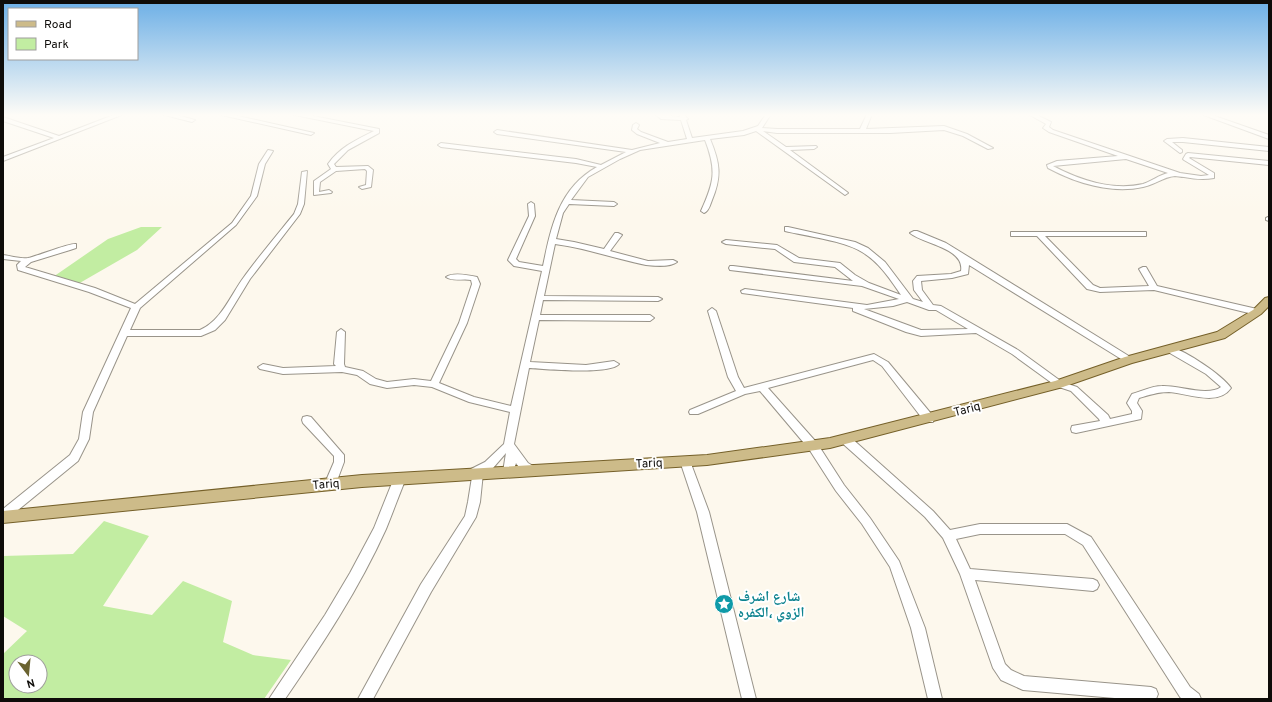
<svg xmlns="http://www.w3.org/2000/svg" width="1272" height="702" font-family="Overpass,'Noto Naskh Arabic',sans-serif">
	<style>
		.green { fill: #c2eda2; fill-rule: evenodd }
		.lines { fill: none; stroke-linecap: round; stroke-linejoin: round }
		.minor-casing { stroke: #99948a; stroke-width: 2 }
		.major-casing { stroke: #756029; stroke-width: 2 }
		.minor { fill: #fff; fill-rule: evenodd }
		.major { fill: #cdbb89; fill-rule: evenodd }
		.labels { text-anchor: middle; stroke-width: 4; stroke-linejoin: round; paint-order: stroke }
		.street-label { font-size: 12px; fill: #0e0c09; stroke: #fff }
		.near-culture-label { font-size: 14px; font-weight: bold; fill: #0d838f; stroke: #fff; text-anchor: start }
	</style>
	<rect width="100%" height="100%" fill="#fdf8ed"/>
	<!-- green -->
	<path class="green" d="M141 227H162L137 250 78 284 53 277 108 239Z
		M104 521 149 536 103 606 152 615 183 581 232 601 223 642 253 655 291 660 264 699H3V654L27 631 3 616V556L73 554ZM16 662H40V686H16Z"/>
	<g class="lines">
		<!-- minor casing -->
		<g class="minor-casing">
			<path id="minor" d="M116 114H124L3 161V157L54 138 3 121V117L59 136Z
				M161 114H173L195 120 192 122Z
				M217 114H229L314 133 311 135Z
				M290 114H303L379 129V133L348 150 334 164 336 167 368 166 373 170 371 187 362 189 359 187 366 185 367 171 365 169 336 171 320 182 319 192 329 190 332 192 331 193 314 195V181L331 169 328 164C340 147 356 140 374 131Z
				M655 114 680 117V115H684L688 119 686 120 692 138 743 131 758 126 766 114H771L762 128 777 129H860L867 114H872L866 129 944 126 967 134 993 148 988 149 963 136 944 130 890 133H777L763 131 786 147 816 146 817 147 814 149 790 150 847 192 848 193 845 195 756 131 744 135 710 139C720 163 722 176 712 200 710 205 709 211 704 213L701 211C714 182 717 171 705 140L640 150 620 159 588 177 571 200 614 202 617 204 614 206 569 204 563 213 556 239 574 242 604 249 615 233H618L622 235 610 251 648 261 673 260 677 262C671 267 654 266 646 265 616 259 586 248 555 244L544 296 658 297 662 299 658 301 543 300 540 315H650L654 318 650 321 539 320 530 362 586 365 614 361 619 364C609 375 545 369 529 368L514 444 528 463 535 467 536 470 535 473C526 476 520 469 516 463L512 475 508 476 504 475 503 472 506 453 493 468 483 473 480 502 476 517 431 592 373 699H358L421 584 465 516 468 502 472 477 469 476 468 473 469 470 485 462 504 444 510 412 469 402 432 387 414 385 387 388 370 384 357 375 342 372 283 374 260 369 258 367 263 364 283 368 336 366 334 364 337 332 341 329 345 332 344 364 345 367 363 371 376 379 387 382 414 379 431 381 459 323 472 284 471 280C463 278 453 282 446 277 453 272 468 275 477 277L480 284 467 323 439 383 474 397 511 406 542 271 514 266 508 260 529 216 528 204 531 202 534 204 535 216 516 259 519 262 543 266C551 227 559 188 597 167L576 163 441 147 438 145 441 143 576 159 601 165 626 152 497 134 494 132 497 130 632 150 660 143 637 134 632 130 633 125 636 123 639 125 637 129 641 132 668 142 687 139 681 120 661 119Z
				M1028 114H1035L1051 122 1049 127 1053 130 1180 173 1201 176 1209 175 1184 160 1183 159 1186 154 1188 153 1269 161V165L1190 157 1189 158 1214 173V178C1204 180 1194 179 1184 177 1181 177 1177 176 1175 176 1163 177 1154 185 1143 187 1111 194 1076 183 1048 168L1047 165 1057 161 1118 156 1049 132 1043 128 1046 124ZM1126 159 1168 173C1159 175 1152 181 1143 184 1113 191 1079 180 1053 166Z
				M1201 114H1209L1269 135V139Z
				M1183 138 1269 147V151L1183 142H1172L1182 150V152L1180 153 1164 141 1167 139Z
				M268 150 273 151 265 164 257 196 236 225 140 308 130 330H200C222 320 230 296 244 277 260 255 277 235 294 214L298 204 302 172 307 171 304 204 300 214 250 279 225 320 215 330 201 336H127L93 412 89 439 78 461 7 519 3 521V509L70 455 79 439 83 412 131 308 89 292 18 270 17 265 21 261 3 259V255C11 256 20 259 28 258 38 256 69 243 76 244V248L70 250 31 262 25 267 95 288 135 304 232 223 251 196 259 164Z
				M1268 217 1269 221 1266 220V218Z
				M785 227H788L855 242 868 248 885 262 913 299 923 302 914 290 913 281 917 276 951 274 961 271C965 248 923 244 910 233L914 231H917L946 243 1132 358 1134 360 1132 362H1126L969 265 968 274 952 278 921 281 922 290 933 305 941 306 1018 350 1062 382 1077 387 1108 415 1110 419 1132 414V411L1127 403 1132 394C1142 391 1152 386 1162 386 1178 385 1208 397 1221 387L1206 374 1168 352 1167 350 1171 347C1186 351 1222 375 1231 388 1218 407 1187 393 1169 392 1158 392 1149 395 1139 398L1137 403 1142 411 1141 419 1076 433 1072 432 1071 429 1072 426 1100 421 1099 419 1071 391 1056 386 1012 354 976 333 921 336 906 332 853 311V308L742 293 741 291 745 289 867 305 899 299 862 286 730 270 729 268 730 266H733L853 281 835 267 794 262 775 249 726 244 722 242 726 240 777 245 799 258 840 263 855 275 869 283 901 295C890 279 879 262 862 252 845 241 806 236 785 231ZM907 302 929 310H936L968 329 921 330 864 309 893 306Z
				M1011 232H1146V236H1045L1093 285 1100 288 1149 286 1139 269 1143 267H1146L1157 286 1257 309 1261 312 1257 315 1154 290 1100 292 1087 289 1037 236H1011Z
				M712 308 716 311 738 377 744 388 874 354 888 362 933 416 934 419 933 422H925L882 366 873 360 768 388 817 443 844 485 870 518 899 561 925 628 942 699H928L911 628 890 567 862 524 836 491 809 449 760 391 745 394 698 414H690L689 412 690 410 736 391 728 377 708 311Z
				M307 416 311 417 344 455V462L335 486 331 487 327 486 325 483 334 462V456L303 423 302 420 303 417Z
				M845 435 849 436 933 511 950 530 980 524H1067L1091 537 1190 687 1199 694 1201 699H1182L1180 697 1083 545 1065 534H980L956 539 970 569 1093 579 1097 581 1099 585 1097 589 1093 591 975 580 1005 664 1011 670 1024 676 1151 687 1156 689 1158 694 1156 699H1126L1023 690 1001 680 993 668 960 574 943 538 925 517 841 442 840 439 841 436Z
				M685 457 689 458 690 461 709 512 756 699H742L697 512 680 461 681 458Z
				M400 474 404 475 406 478C399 495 393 512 386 529 359 589 322 645 285 699H269L325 615 350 573 374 528 394 478 396 475Z"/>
		</g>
		<!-- major casing -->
		<g class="major-casing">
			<path id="major" d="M1269 297V306L1261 314 1225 338 1132 363 1063 387 830 448 707 465 362 487 3 523V511L362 475 707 455 830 438 1055 381 1125 357 1217 332 1253 310 1265 298Z"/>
		</g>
		<!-- minor -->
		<use href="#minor" class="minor"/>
		<!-- major -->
		<use href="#major" class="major"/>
	</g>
	<!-- sky -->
	<linearGradient id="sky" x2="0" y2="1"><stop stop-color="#6cafe6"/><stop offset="0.54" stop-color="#fefcf7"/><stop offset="1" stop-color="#fefcf7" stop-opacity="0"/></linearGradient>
	<rect width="1272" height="213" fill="url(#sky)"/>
	<!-- icons -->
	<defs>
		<g id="sight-disc" transform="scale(1)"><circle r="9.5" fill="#0f9aa8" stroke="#fff"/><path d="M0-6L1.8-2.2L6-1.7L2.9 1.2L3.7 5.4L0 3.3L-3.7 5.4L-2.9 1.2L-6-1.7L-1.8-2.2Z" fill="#fff"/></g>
	</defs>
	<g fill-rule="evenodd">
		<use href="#sight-disc" x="724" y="604"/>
	</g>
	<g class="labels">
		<!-- street labels -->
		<g class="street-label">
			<text transform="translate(967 409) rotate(-15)" y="4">Tariq</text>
			<text transform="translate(649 463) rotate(-3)" y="4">Tariq</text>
			<text transform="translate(326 484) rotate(-5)" y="4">Tariq</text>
		</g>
		<!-- near-culture labels -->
		<g class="near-culture-label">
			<text x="738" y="601">شارع اشرف<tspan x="738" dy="16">الزوي ،الكفره</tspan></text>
		</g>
	</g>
	<!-- border -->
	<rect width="1272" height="702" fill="none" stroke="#0e0c09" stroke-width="8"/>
	<!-- legend -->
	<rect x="8" y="8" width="130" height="52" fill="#ffffff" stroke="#9f9e9d"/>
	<rect x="16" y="21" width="20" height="6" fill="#cdbb89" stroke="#9f9e9d"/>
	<text x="44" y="28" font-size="12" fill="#0e0c09">Road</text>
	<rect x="16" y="38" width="20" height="12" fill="#c2eda2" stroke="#9f9e9d"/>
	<text x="44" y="48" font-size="12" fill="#0e0c09">Park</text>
	<!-- north arrow -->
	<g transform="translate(28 674) rotate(164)"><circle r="19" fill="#ffffff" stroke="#9f9e9d"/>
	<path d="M0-3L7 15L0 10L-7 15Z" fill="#6a6330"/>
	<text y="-6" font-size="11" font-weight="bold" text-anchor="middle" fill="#0e0c09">N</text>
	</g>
</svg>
